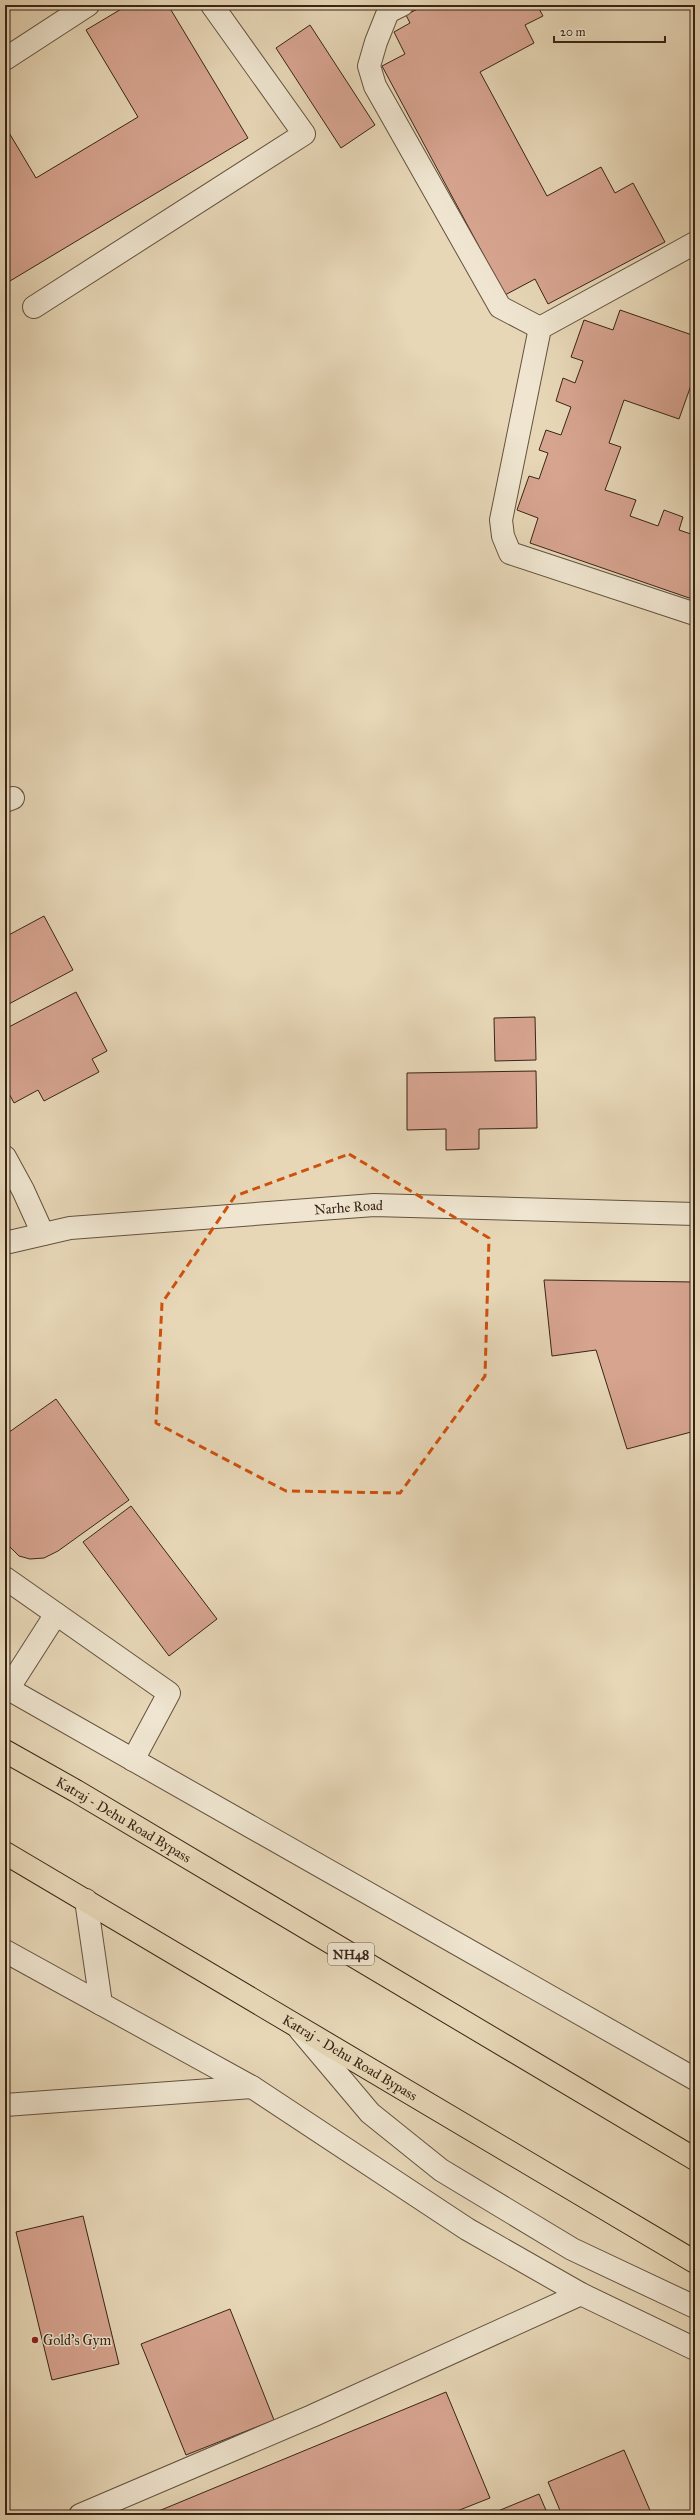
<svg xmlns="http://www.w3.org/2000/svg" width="700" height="2520" font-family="'IM FELL Great Primer',serif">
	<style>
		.building { fill: #d7a490; stroke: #382517 }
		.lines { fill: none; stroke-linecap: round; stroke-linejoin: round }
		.minor-casing { stroke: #64523f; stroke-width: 24 }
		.highway-casing { stroke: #382517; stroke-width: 24 }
		.minor { stroke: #efe5d0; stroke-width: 22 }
		.highway { stroke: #e7d7b7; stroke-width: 22 }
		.marked { fill: none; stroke: #ce510e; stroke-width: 3; stroke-dasharray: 8 5; stroke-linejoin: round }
		.poi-dot { fill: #8f2418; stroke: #efe5d0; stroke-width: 1.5 }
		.labels { text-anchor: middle; stroke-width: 3; stroke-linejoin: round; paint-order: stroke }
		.shield { fill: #efe5d0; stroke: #6f5f4e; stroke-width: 1 }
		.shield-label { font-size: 13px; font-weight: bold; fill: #382517 }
		.street-label { font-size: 14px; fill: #382517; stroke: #efe5d0 }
		.poi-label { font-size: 14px; fill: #382517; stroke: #efe5d0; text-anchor: start }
	</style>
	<rect width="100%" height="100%" fill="#e7d7b7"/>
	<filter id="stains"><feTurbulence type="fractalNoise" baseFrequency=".005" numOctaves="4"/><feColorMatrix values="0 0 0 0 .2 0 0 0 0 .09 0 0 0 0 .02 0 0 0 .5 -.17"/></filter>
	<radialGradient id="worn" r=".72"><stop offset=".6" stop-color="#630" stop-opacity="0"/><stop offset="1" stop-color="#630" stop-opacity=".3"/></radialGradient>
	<!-- building -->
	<path class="building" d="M128 5H168L248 138 5 284V126L36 178 138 117 86 30Z
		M425 5H537L543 16 525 25 534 43 480 72 547 196 601 167 615 193 633 183 665 242 548 304 535 279 505 295 382 66 405 54 394 32 410 23 406 15Z
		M310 25 375 125 341 148 276 48Z
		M620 310 695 336V374L679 419 624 400 609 443 621 447 605 490 636 500 630 516 658 526 664 510 683 517 679 530 691 534 695 523V600L530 543 538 518 517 510 529 476 539 479 548 453 539 450 546 430 561 435 571 407 556 401 563 378 575 383 583 361 571 357 584 320 613 330Z
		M44 916 73 970 5 1006V937Z
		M76 992 107 1051 92 1059 99 1072 44 1101 38 1090 14 1103 5 1086V1029Z
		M535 1017 536 1060 495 1061 494 1018Z
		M536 1071 537 1128 479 1129V1149L446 1150V1129L407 1130V1073Z
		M544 1280 695 1282V1431L627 1449 596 1350 552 1356Z
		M56 1399 129 1500 58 1551 44 1558 30 1559 19 1556 5 1542V1435Z
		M131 1506 217 1619 169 1656 83 1542Z
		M83 2216 119 2364 52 2380 16 2232Z
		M230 2309 274 2420 186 2455 141 2344Z
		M446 2392 490 2498 447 2515H149Z
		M624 2450 652 2515H562L548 2482Z
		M539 2494 548 2515H500L498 2511Z"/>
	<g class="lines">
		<!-- minor casing -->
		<g class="minor-casing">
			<g id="minor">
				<path d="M402 5 388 12 376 42 369 66 375 86 500 307 540 328"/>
				<path d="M5 59 88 5"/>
				<path d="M695 243 540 328 501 520 503 536 510 553 695 614"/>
				<path d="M34 307 304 134 212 5"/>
				<path d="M5 801 13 798"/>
				<path d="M5 1157 23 1190 43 1234"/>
				<path id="s1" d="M5 1243 70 1228 374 1205 695 1214"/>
				<path d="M5 1578 169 1693 133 1760"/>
				<path d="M5 1687 695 2079"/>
				<path d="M8 1689 56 1614"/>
				<path d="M86 1900 101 2004"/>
				<path d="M5 1951 252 2087 467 2229 581 2294 695 2349"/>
				<path d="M300 2030 370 2113 441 2170 572 2249 695 2307"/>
				<path d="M5 2105 252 2087"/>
				<path d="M80 2515 312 2416 581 2294"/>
			</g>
		</g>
		<!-- highway casing -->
		<g class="highway-casing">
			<g id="highway">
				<path id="s2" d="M5 1751 76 1791 695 2159"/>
				<path id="s3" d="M5 1853 695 2262"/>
			</g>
		</g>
		<!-- minor -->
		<use href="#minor" class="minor"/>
		<!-- highway -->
		<use href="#highway" class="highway"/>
	</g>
	<!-- marked area -->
	<path class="marked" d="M349 1154 489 1238 485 1376 400 1493 286 1491 156 1423 162 1303 235 1196Z"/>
	<!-- markers -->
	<circle class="poi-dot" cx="35" cy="2340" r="4"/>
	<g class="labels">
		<!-- shield labels -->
		<rect class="shield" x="328" y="1943" width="46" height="22" rx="3"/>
		<g class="shield-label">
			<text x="351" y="1959">NH48</text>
		</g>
		<!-- street labels -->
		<g class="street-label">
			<text dy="5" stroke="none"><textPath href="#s1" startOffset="346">Narhe Road</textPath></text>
			<text dy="5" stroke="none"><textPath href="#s2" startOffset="137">Katraj - Dehu Road Bypass</textPath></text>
			<text dy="5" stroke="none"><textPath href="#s3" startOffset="401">Katraj - Dehu Road Bypass</textPath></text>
		</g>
		<!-- poi labels -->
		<g class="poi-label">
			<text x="43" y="2345">Gold's Gym</text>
		</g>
	</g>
	<!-- margin -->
	<rect width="700" height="2520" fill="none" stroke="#e7d7b7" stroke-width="20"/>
	<rect x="6" y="6" width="688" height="2508" fill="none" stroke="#382517" stroke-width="2"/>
	<rect x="10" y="10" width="680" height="2500" fill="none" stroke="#382517"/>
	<!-- scale -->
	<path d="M554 36v6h111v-6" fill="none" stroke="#382517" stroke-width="2"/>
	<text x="560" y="36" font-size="12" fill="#382517" stroke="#efe5d0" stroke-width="3" paint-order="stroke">20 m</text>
	<rect width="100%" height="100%" filter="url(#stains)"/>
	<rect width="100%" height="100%" fill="url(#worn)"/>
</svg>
